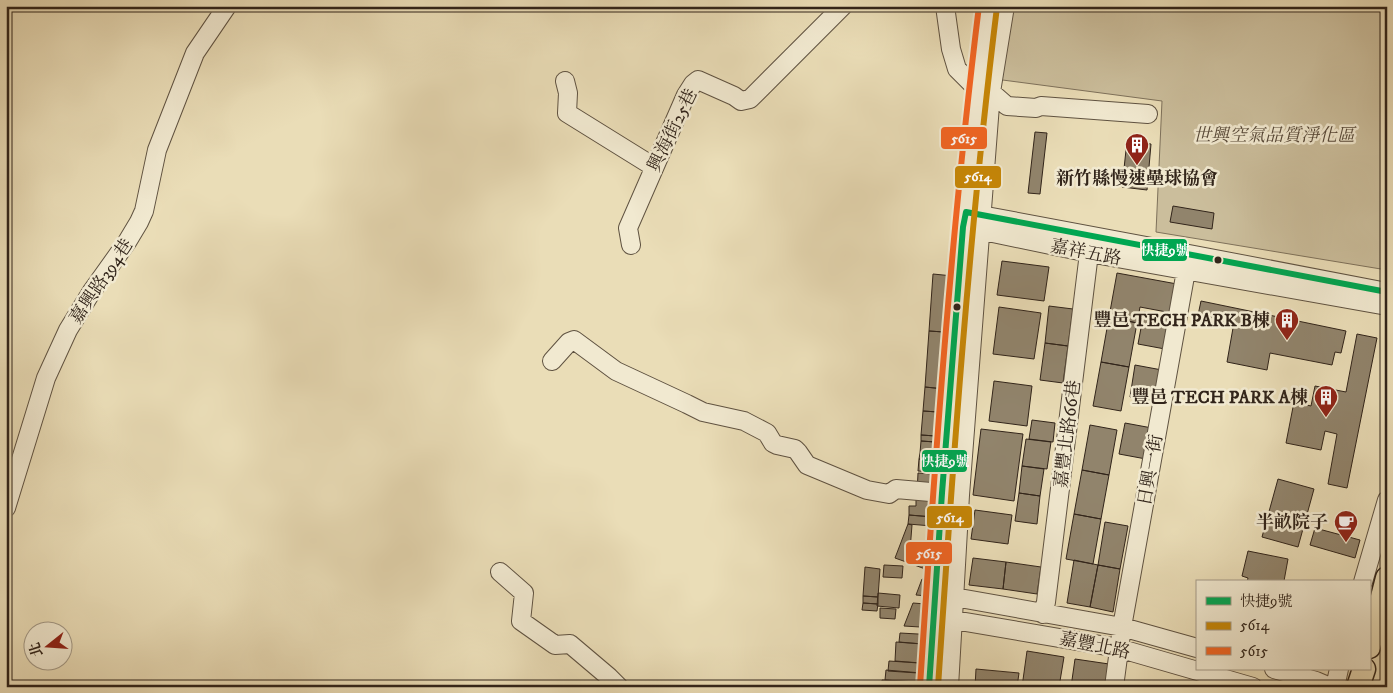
<svg xmlns="http://www.w3.org/2000/svg" width="1393" height="693" font-family="'IM FELL DW Pica','Noto Serif TC',serif">
	<style>
		.park { fill: #cbbe9c; stroke: #7e715b }
		.building { fill: #91846c; stroke: #31241a }
		.lines { fill: none; stroke-linecap: round; stroke-linejoin: round }
		.minor-casing { stroke: #5f5241; stroke-width: 20 }
		.major-casing { stroke: #31241a; stroke-width: 25 }
		.minor { stroke: #f1e9d0; stroke-width: 18 }
		.major { stroke: #eaddb7; stroke-width: 22 }
		.bus-1-casing { stroke: #f1e9d0; stroke-width: 10 }
		.bus-2-casing { stroke: #f1e9d0; stroke-width: 10 }
		.bus-3-casing { stroke: #f1e9d0; stroke-width: 10 }
		.bus-1 { stroke: #00a651; stroke-width: 6 }
		.bus-2 { stroke: #c68606; stroke-width: 6 }
		.bus-3 { stroke: #f26522; stroke-width: 6 }
		.bus-dot { fill: #31241a; stroke: #f1e9d0; stroke-width: 2 }
		.labels { text-anchor: middle; stroke-width: 5; stroke-linejoin: round; paint-order: stroke }
		.street-label { font-size: 18px; fill: #31241a; stroke: #f1e9d0 }
		.park-label { font-size: 18px; font-style: italic; fill: #584a3a; stroke: #f1e9d0 }
		.poi-label { font-size: 18px; font-weight: bold; fill: #31241a; stroke: #f1e9d0; text-anchor: end }
		.line-badge { stroke: #f1e9d0; stroke-width: 2 }
		.badge-label { font-size: 14px; text-anchor: middle; font-weight: bold; fill: #fff }
	</style>
	<rect width="100%" height="100%" fill="#eaddb7"/>
	<filter id="stains"><feTurbulence type="fractalNoise" baseFrequency=".004" numOctaves="4"/><feColorMatrix values="0 0 0 0 .2 0 0 0 0 .09 0 0 0 0 .02 0 0 0 .5 -.17"/></filter>
	<radialGradient id="worn" r=".72"><stop offset=".6" stop-color="#630" stop-opacity="0"/><stop offset="1" stop-color="#630" stop-opacity=".3"/></radialGradient>
	<!-- park -->
	<path class="park" d="M1012 6H1387V270L1156 232 1162 101 995 79Z"/>
	<!-- building -->
	<path class="building" d="M1035 132 1047 133 1040 194 1028 193Z
		M1127 141 1151 144 1147 190 1122 187Z
		M1173 206 1214 213 1212 229 1170 222Z
		M1002 261 1049 267 1044 301 997 295Z
		M1117 273 1177 284 1172 313 1140 307 1137 323 1109 317Z
		M933 274 963 277 959 333 929 331Z
		M1201 301 1346 331 1341 353 1335 352 1332 365 1270 353 1267 370 1227 362 1233 328 1197 320Z
		M1049 306 1073 309 1068 346 1045 343Z
		M999 307 1041 313 1034 359 993 354Z
		M1144 312 1171 317 1165 349 1138 344Z
		M1109 317 1137 323 1129 367 1101 362Z
		M929 331 959 333 954 390 925 387Z
		M1357 334 1377 338 1347 488 1328 484 1337 434 1325 431 1321 450 1286 443 1294 402 1311 406 1315 386 1346 392Z
		M1045 343 1068 346 1063 383 1040 380Z
		M1101 362 1129 367 1121 411 1093 406Z
		M1135 365 1162 370 1157 401 1130 397Z
		M994 381 1032 386 1027 426 989 421Z
		M925 387 954 390 953 413 923 411Z
		M923 411 953 413 951 437 921 435Z
		M1032 420 1055 423 1053 442 1029 439Z
		M1125 423 1152 428 1146 459 1119 454Z
		M1090 425 1117 430 1109 475 1082 470Z
		M981 429 1023 434 1014 501 973 495Z
		M921 435 951 437 950 443 921 441Z
		M1026 439 1051 442 1047 469 1022 466Z
		M921 441 950 443V455L920 453Z
		M920 453 950 455 949 461 919 459Z
		M919 459 949 461 948 473 918 471Z
		M1022 466 1044 469 1040 496 1019 493Z
		M1082 470 1109 475 1101 519 1074 514Z
		M918 473 948 475 946 496 917 494Z
		M1278 479 1314 489 1298 547 1262 537Z
		M1019 493 1040 496 1037 524 1015 521Z
		M916 497 946 500 945 518 909 515V506H916Z
		M975 510 1012 515 1008 544 971 539Z
		M1074 514 1101 519 1093 564 1066 559Z
		M909 515 945 518 944 527 908 524Z
		M1105 522 1128 526 1120 569 1098 565Z
		M908 524 912 525 909 563 895 558Z
		M1315 528 1360 540 1355 558 1310 545Z
		M1248 551 1288 559 1284 581 1289 582H1247L1248 578 1242 576Z
		M910 554 937 556 936 573 909 563Z
		M973 558 1006 562 1003 589 969 585Z
		M1074 560 1098 565 1090 607 1067 603Z
		M1006 562 1041 567 1037 594 1003 589Z
		M884 565 903 566 902 578 883 577Z
		M1098 565 1120 569 1113 612 1090 607Z
		M865 567 880 569 878 597 863 596Z
		M922 579 940 580 939 597 916 595Z
		M878 593 900 595 899 608 877 606Z
		M863 596 878 597V604L863 603Z
		M863 603 878 604 877 611 862 610Z
		M913 603 938 605 936 628 904 626Z
		M880 608 896 609 895 619 880 618Z
		M900 633 936 635 935 645 899 642Z
		M896 642 935 645 934 664 895 661Z
		M1027 651 1064 657 1059 687H1022Z
		M1075 659 1109 664 1106 687H1071Z
		M889 661 934 664 933 674 888 671Z
		M976 669 1019 673 1017 687H975Z
		M886 670 933 674 932 683 885 680Z
		M882 680 932 683V687H882Z"/>
	<g class="lines">
		<!-- minor casing -->
		<g class="minor-casing">
			<path id="minor" d="M945 6 951 49 957 69 977 89 984 91
				M565 81 568 93 567 113 654 167
				M991 92 1007 106 1036 108 1041 106 1148 114
				M970 213 1189 254 1387 292
				M969 228 1089 253 1387 306
				M631 245 628 228 686 95 693 84 698 80 734 96 741 101 750 99 843 6
				M552 361 569 342 574 340 616 371 687 404 703 412 744 421 767 433 773 443 777 445 795 449 798 452 807 465 867 490 889 494 896 489 942 493
				M6 508 46 378 68 330 92 291 127 242 139 222 144 211 157 150 195 53 227 6
				M500 572 524 593 521 621 555 645 570 644 609 677 619 687
				M1363 582 1387 500
				M943 597H954L1122 627 1197 648
				M1043 614 1046 602 1089 253
				M942 618 1118 648 1253 687
				M1274 669 1316 681 1330 687
				M929 687C944 460 958 232 988 6
				M949 687 960 495 991 92 1005 6
				M1114 687 1122 627 1189 254
				M1335 687 1339 669"/>
		</g>
		<!-- major casing -->
		<g class="major-casing">
			<path id="major" d="M1369 647 1387 578
				M1358 687 1364 669"/>
		</g>
		<!-- minor -->
		<use href="#minor" class="minor"/>
		<!-- major -->
		<use href="#major" class="major"/>
		<!-- bus-1 casing -->
		<g class="bus-1-casing">
			<path id="bus-1" d="M929 687 942 493 963 227 966 212 1387 292"/>
		</g>
		<!-- bus-2 casing -->
		<g class="bus-2-casing">
			<path id="bus-2" d="M938 687C953 460 969 233 997 7"/>
		</g>
		<!-- bus-3 casing -->
		<g class="bus-3-casing">
			<path id="bus-3" d="M920 686C935 459 951 232 979 6"/>
		</g>
		<!-- bus-1 -->
		<use href="#bus-1" class="bus-1"/>
		<!-- bus-2 -->
		<use href="#bus-2" class="bus-2"/>
		<!-- bus-3 -->
		<use href="#bus-3" class="bus-3"/>
	</g>
	<!-- icons -->
	<defs>
		<g id="building-pin" transform="scale(1.25)"><path d="M0 17L-7.5 6A9.5 9.5 0 1 1 7.5 6Z" fill="#8f2418" stroke="#f1e9d0"/><path d="M-4-6H4V6H1V3H-1V6H-4ZM-2.5-4.3h1.7v1.8h-1.7ZM.8-4.3h1.7v1.8H.8ZM-2.5-1h1.7V.8h-1.7ZM.8-1h1.7V.8H.8Z" fill="#fff"/></g>
		<g id="cafe-pin" transform="scale(1.25)"><path d="M0 17L-7.5 6A9.5 9.5 0 1 1 7.5 6Z" fill="#8f2418" stroke="#f1e9d0"/><path d="M-5.5-4.5H6V0H3Q3 3.5 0 3.5H-2.5Q-5.5 3.5-5.5 0ZM3-3.2v2h1.7v-2ZM-6 4.5H4V6H-6Z" fill="#fff"/></g>
	</defs>
	<g fill-rule="evenodd">
		<use href="#building-pin" x="1137" y="145"/>
		<use href="#building-pin" x="1287" y="320"/>
		<use href="#building-pin" x="1326" y="397"/>
		<use href="#cafe-pin" x="1346" y="522"/>
	</g>
	<!-- markers -->
	<g class="bus-dot">
		<circle cx="1218" cy="260" r="4.5"/>
		<circle cx="957" cy="307" r="4.5"/>
	</g>
	<g class="labels">
		<!-- street labels -->
		<g class="street-label">
			<text transform="translate(672 130) rotate(-64)" y="6">興海街25巷</text>
			<text transform="translate(1086 252) rotate(11)" y="6">嘉祥五路</text>
			<text transform="translate(101 281) rotate(-56)" y="6">嘉興路394巷</text>
			<text transform="translate(1067 434) rotate(-83)" y="6">嘉豐北路66巷</text>
			<text transform="translate(1150 470) rotate(-80)" y="6">日興一街</text>
			<text transform="translate(1095 645) rotate(12)" y="6">嘉豐北路</text>
		</g>
		<!-- park labels -->
		<g class="park-label">
			<text x="1274" y="141">世興空氣品質淨化區</text>
		</g>
		<!-- poi labels -->
		<g class="poi-label">
			<text x="1137" y="184" text-anchor="middle">新竹縣慢速壘球協會</text>
			<text x="1270" y="326">豐邑 TECH PARK B棟</text>
			<text x="1308" y="403">豐邑 TECH PARK A棟</text>
			<text x="1328" y="528">半畝院子</text>
		</g>
	</g>
	<g class="line-badge">
		<rect x="940" y="126" width="48" height="24" rx="5" fill="#f26522"/>
		<rect x="954" y="165" width="48" height="24" rx="5" fill="#c68606"/>
		<rect x="1141" y="238" width="47" height="24" rx="5" fill="#00a651"/>
		<rect x="921" y="449" width="47" height="24" rx="5" fill="#00a651"/>
		<rect x="926" y="505" width="47" height="24" rx="5" fill="#c68606"/>
		<rect x="905" y="541" width="48" height="24" rx="5" fill="#f26522"/>
	</g>
	<g class="badge-label">
		<text x="964" y="143">5615</text>
		<text x="978" y="181">5614</text>
		<text x="1165" y="255">快捷9號</text>
		<text x="945" y="466">快捷9號</text>
		<text x="950" y="522">5614</text>
		<text x="929" y="558">5615</text>
	</g>
	<!-- margin -->
	<rect width="1393" height="693" fill="none" stroke="#eaddb7" stroke-width="25"/>
	<rect x="8" y="8" width="1378" height="678" fill="none" stroke="#31241a" stroke-width="2.5"/>
	<rect x="12" y="12" width="1368" height="668" fill="none" stroke="#31241a"/>
	<!-- legend -->
	<rect x="1196" y="580" width="175" height="90" fill="#f1e9d0" stroke="#a49a87"/>
	<rect x="1206" y="597" width="25" height="8" fill="#00a651" stroke="#a49a87"/>
	<text x="1240" y="606" font-size="15" fill="#31241a">快捷9號</text>
	<rect x="1206" y="622" width="25" height="8" fill="#c68606" stroke="#a49a87"/>
	<text x="1240" y="630" font-size="15" fill="#31241a">5614</text>
	<rect x="1206" y="647" width="25" height="8" fill="#f26522" stroke="#a49a87"/>
	<text x="1240" y="656" font-size="15" fill="#31241a">5615</text>
	<!-- north arrow -->
	<g transform="translate(48 646) rotate(253)"><circle r="24" fill="#f1e9d0" stroke="#a49a87"/>
	<path d="M0-4L9 19L0 12L-9 19Z" fill="#8f2418"/>
	<text y="-8" font-size="14" font-weight="bold" text-anchor="middle" fill="#31241a">北</text>
	</g>
	<rect width="100%" height="100%" filter="url(#stains)"/>
	<rect width="100%" height="100%" fill="url(#worn)"/>
</svg>
